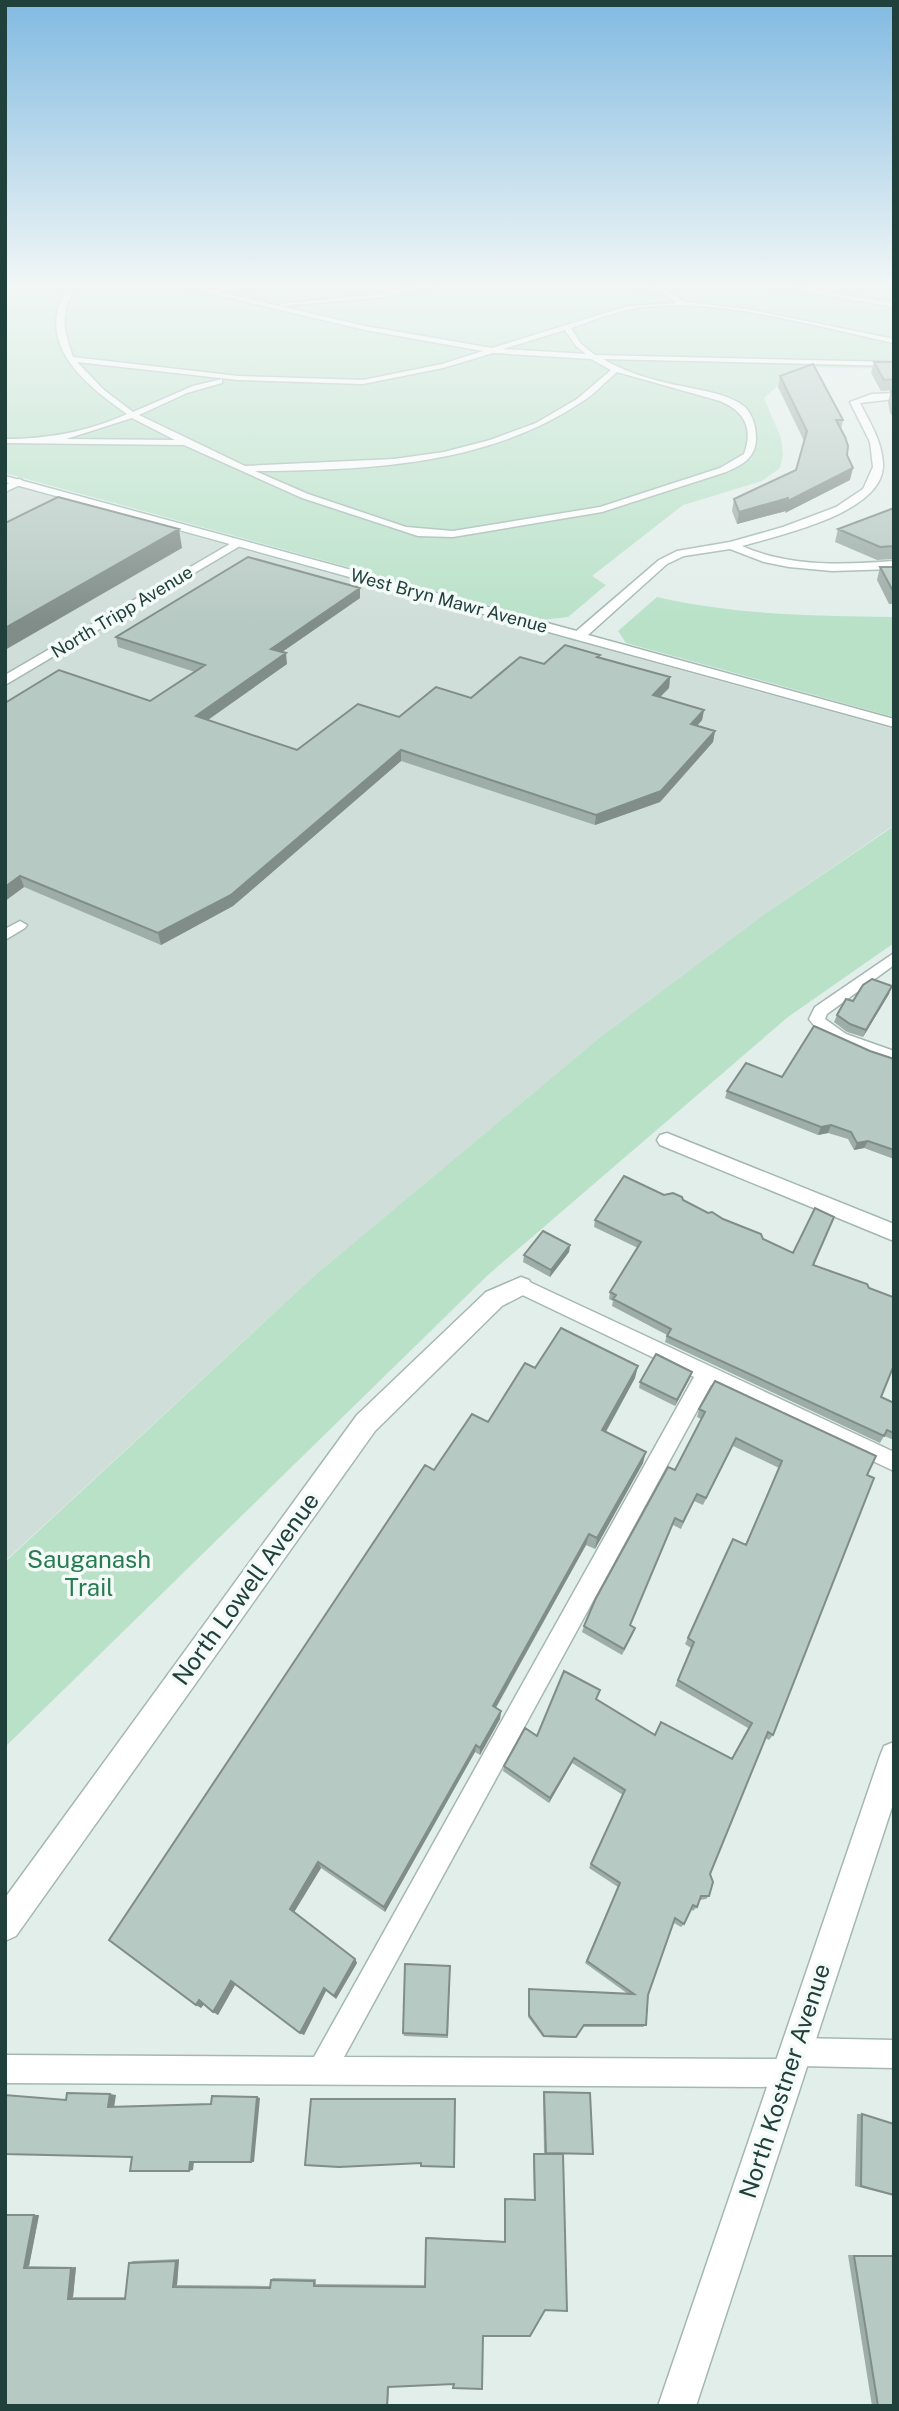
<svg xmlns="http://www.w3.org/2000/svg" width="899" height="2411" font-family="'Public Sans',sans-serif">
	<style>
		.built { fill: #d0ded9 }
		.green { fill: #b9e1c8 }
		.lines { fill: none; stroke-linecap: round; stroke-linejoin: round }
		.lane-casing { stroke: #a4b7b2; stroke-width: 3 }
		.street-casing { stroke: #a4b7b2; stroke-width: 3 }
		.secondary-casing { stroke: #a0bab4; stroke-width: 3 }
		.lane { fill: #fff; fill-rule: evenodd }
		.street { fill: #fff; fill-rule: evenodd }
		.secondary { fill: #fff; fill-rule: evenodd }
		.wall { fill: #9dada8 }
		.shaded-wall { fill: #808d88 }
		.building { fill: #b7c9c3; stroke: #808d88; stroke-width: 2 }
		.labels { text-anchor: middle; stroke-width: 7; stroke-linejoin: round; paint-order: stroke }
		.far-street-label { font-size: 18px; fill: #20413b; stroke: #f3faf7 }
		.near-park-label { font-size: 24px; fill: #277b51; stroke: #f3faf7 }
		.near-street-label { font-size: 24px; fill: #20413b; stroke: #f3faf7 }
	</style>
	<rect width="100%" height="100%" fill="#e2eeea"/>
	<!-- built -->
	<path class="built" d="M17 487 894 729V825L766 913 599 1038 314 1276 5 1561V493Z"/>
	<!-- green -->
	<path class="green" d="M894 284V369L800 367 764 398 781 438 783 454 780 468 762 481 683 505 592 576 606 585 568 617 541 620 5 473V285Z
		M657 597C734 615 815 616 894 617V717L626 643 618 631Z
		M894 826V943L788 1017 489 1274 5 1747V1562L314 1276 599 1038 766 913Z"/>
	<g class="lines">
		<!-- lane casing -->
		<g class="lane-casing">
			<path id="lane" d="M5 284H14L5 288Z
				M71 284H77C60 315 62 324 73 357L238 376 363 380 442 364 483 351 365 330 171 284H185L365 326 492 348 628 306 677 303 664 294 625 284H638L668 292 686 302 747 309 894 339V343C816 327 705 293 628 310 608 314 589 322 571 328L581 344 595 355 894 362V366L603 359C622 370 642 377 663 382 685 388 730 392 746 408 753 416 756 428 756 438 756 458 742 465 726 472L602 512 453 537 418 536 302 498 184 445 5 443V439C48 439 87 432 127 414 95 391 46 356 58 309 60 301 66 292 71 284ZM565 330 576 346 586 354 503 349ZM493 353 591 359 611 370 577 399 536 423 490 440 444 452 394 459 245 466 139 415 187 393 222 383V379L193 386 133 412 104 390 77 362 238 380 363 384 443 368ZM617 372 720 401C744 411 754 428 744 454L720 468 600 507 453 531 406 527 308 494 255 471C366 470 485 466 580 403 594 395 605 382 617 372ZM132 418 175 440 66 439Z
				M427 284H441L386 297 282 306 279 304 386 293Z
				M759 284H777L894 303V307Z
				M19 479 22 480V484L5 492V485Z
				M20 921 27 925 25 928 5 940V929Z
				M894 953V965L827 1014 825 1019 846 1034 894 1051V1062C865 1054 827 1046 809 1019L815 1007Z
				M521 1278 894 1452V1471L711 1385 344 2057 784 2059 781 2052 785 2042 795 2038 894 2040V2068L799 2066 802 2073 798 2083 788 2087 5 2083V2055L314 2057 694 1377 514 1291 512 1286 514 1281Z"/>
		</g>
		<!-- street casing -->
		<g class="street-casing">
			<path id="street" d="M894 393V399L860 403C870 423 882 441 883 464 885 513 779 535 742 546 789 567 843 565 894 561V569L832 571 789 567 764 562 730 549 684 556 667 564 588 635 894 719V727L574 639V633L659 560 677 551 730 542 783 527 836 507 863 489 873 467 870 442 850 402 872 394Z
				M235 541 245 543 5 685V675Z
				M667 1133 894 1224V1241L660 1145 657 1140 660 1135Z
				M521 1277 529 1280 532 1286 529 1292 502 1306 375 1431 16 1936 5 1941V1898L357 1415 486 1292Z
				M894 1742V1801L696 2406H658L880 1756 884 1746Z"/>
		</g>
		<!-- secondary casing -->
		<g class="secondary-casing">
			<path id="secondary" d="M5 476 584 633 585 636 584 639H574L5 482Z"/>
		</g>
		<!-- lane -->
		<use href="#lane" class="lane"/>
		<!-- street -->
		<use href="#street" class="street"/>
		<!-- secondary -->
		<use href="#secondary" class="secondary"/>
	</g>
	<!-- wall -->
	<path class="wall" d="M874 362H894V390L881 391 871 373Z
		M780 376 843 420 841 430 847 455 850 480 785 513 786 511 737 524 732 511 734 499 796 470 804 441 778 387Z
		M894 390V418L890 413 888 402 891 391Z
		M894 508V559L877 560 835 542 838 529Z
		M880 567H894V604H889L877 580Z
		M360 588V598L282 652 287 664 207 720 297 750 399 717 471 698 544 664 600 655V658L670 677 669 688 660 697 704 710 702 720 697 726 715 731 713 742 660 802 595 825 401 761 233 906 161 945 24 887 5 901V703L150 701 195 672 118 647 116 637Z
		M889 994 863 1037 847 1032 834 1022 837 1015 853 1001Z
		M870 1051 894 1059V1159L864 1148 854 1150 848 1139 828 1133 818 1135 725 1098 727 1091 782 1077Z
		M664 1195 683 1200 708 1213 763 1239 813 1265 881 1397 894 1403V1440L884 1436 880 1443 665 1342 667 1335 612 1306 613 1301 609 1299 610 1292 638 1248 594 1227 595 1220Z
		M570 1245 569 1252 550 1277 523 1262 524 1255Z
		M535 1368 635 1378 606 1432 643 1463 595 1549 586 1545 496 1708 501 1711 500 1719 480 1755 475 1752 385 1912 321 1868 294 1912 355 1959 357 1963 336 1999 326 1991 304 2035 235 1985 218 2015 204 2004 201 2008 434 1470 488 1422Z
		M692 1372 690 1378 675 1406 639 1388 640 1382Z
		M699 1409 867 1475 773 1735 769 1740 766 1738 710 1874 709 1896 706 1899 700 1900 697 1907 693 1911 691 1909 684 1924 681 1927 674 1923 648 1995 646 2025 643 2027H583L574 2038 543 2037 528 2017V1992L529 1989 628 1994 585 1963 618 1887 589 1868 623 1795 572 1763 549 1803 503 1771 504 1766 537 1736 596 1699 655 1735 731 1759 748 1728 675 1686 691 1648 685 1644 721 1565 745 1545 779 1468 733 1446 703 1505 694 1501 681 1529 673 1525 630 1625 635 1628 633 1634 622 1655 582 1632 584 1626 675 1470 701 1419 697 1417Z
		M450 1966 448 2038 404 2036 403 2033Z
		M544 2092 593 2154 544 2153 543 2093Z
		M857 2114H862L894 2124V2196L855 2186Z
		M533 2154H563L545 2310 483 2336 453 2384 389 2386 388 2406H5V2214L39 2215 29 2266 76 2267 73 2297H125L129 2263 133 2261 179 2259 177 2285 270 2286 271 2280 273 2278 316 2279V2284L425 2285 426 2237 504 2241V2199H534Z
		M848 2255H894V2406H872Z"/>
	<!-- shaded-wall -->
	<path class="shaded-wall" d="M853 468 850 480 785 513 786 511 737 524 739 512Z
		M179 529 182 548 5 650V628Z
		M360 588V598L272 659 271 649Z
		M286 653 287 664 198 727 196 716Z
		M670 677 669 688 651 706 653 695Z
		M704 710 702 720 689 735 691 724Z
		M715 731 713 742 660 802 595 825 596 815Z
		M401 750V761L233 906 161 945 158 933Z
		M20 876 24 887 5 901V887Z
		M892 986 889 994 863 1037 866 1030Z
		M831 1125 828 1133 818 1135 821 1127Z
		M868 1141 864 1148 854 1150 857 1143Z
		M570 1245 569 1252 550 1277 551 1270Z
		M638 1366 635 1378 600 1442 602 1430Z
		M692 1372 690 1378 675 1406 677 1400Z
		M646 1452 643 1463 595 1549 597 1538Z
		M589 1534 586 1545 492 1714 493 1706Z
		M501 1711 500 1719 480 1755V1748Z
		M476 1745 475 1752 385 1912 384 1907Z
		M574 1758 572 1763 549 1803 550 1798Z
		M318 1862 321 1868 293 1914 290 1909Z
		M355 1959 357 1963 336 1999 334 1996Z
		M231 1981 235 1985 218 2015 213 2012Z
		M324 1988 326 1991 304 2035 300 2033Z
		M199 2000 205 2003 201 2008 196 2005Z
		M110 2094 116 2095 114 2108 108 2107Z
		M257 2097 260 2098 254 2162H251Z
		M190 2162H194L193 2170 189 2171Z
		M34 2215H39L29 2266 24 2268Z
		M179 2259 177 2285 173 2287 176 2261Z
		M76 2267 73 2297 68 2299 71 2268Z"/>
	<!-- building -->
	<path class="building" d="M874 362H894V379L884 380Z
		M813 364 843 420H836L845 437 848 446 847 455 853 468 788 501V498L739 512 734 499 796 470 807 431 780 376Z
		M894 390V403L891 391Z
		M58 497 179 529 5 628V523Z
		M894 508V546L880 547 838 529Z
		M248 557 360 588 271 649 286 653 196 716 297 750 358 704 399 717 436 687 471 698 520 657 544 664 565 645 600 655 597 657 670 677 653 695 704 710 691 724 715 731 661 791 596 815 401 750 231 895 158 933 20 876 5 887V703L59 670 150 701 205 665 116 637Z
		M880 567H894V591H893Z
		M872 979 892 986 866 1030 850 1024 837 1015 846 999 853 1001 863 985Z
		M814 1026 870 1051 894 1059V1150L868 1141 857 1143 851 1132 831 1125 821 1127 727 1091 746 1063 782 1077Z
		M624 1176 664 1195 673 1193 682 1197 683 1200 708 1213 712 1212 723 1219 761 1234 763 1239 793 1253 815 1208 834 1217 813 1265 867 1284 869 1288 893 1297 894 1299V1365L881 1397 894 1403V1433L887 1430 884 1436 667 1336 671 1329 613 1299 616 1295 610 1292 641 1242 595 1220Z
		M543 1231 570 1245 551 1270 524 1255Z
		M561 1328 638 1366 602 1430 646 1452 597 1538 589 1534 493 1706 501 1711 480 1748 476 1745 384 1907 318 1862 290 1909 355 1959 334 1996 324 1988 300 2033 231 1981 213 2012 199 2000 196 2005 109 1940 425 1465 434 1470 472 1414 488 1422 525 1363 535 1368Z
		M656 1354 692 1372 677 1400 640 1382Z
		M715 1381 876 1456 867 1475 874 1478 773 1735 768 1732 710 1874 713 1882 709 1896H701L697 1907 693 1905 684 1924 675 1918 648 1995 646 2025H584L576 2037 544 2036 529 2015V1989L634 1994 587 1961 620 1883 591 1864 625 1790 574 1758 550 1798 504 1766 525 1728 537 1736 564 1671 600 1690 596 1699 655 1735 661 1722 732 1759 752 1723 678 1680 694 1642 688 1638 721 1565 733 1539 746 1545 782 1461 736 1438 706 1498 697 1494 683 1522 675 1518 630 1625 635 1628 624 1649 584 1626 595 1600 668 1467 675 1470 705 1412 699 1409Z
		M405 1964 450 1966 447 2035 403 2033Z
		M544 2092 590 2093 593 2154 546 2153Z
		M67 2093 110 2094 108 2107 211 2104 212 2096 257 2097 251 2162H190L189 2171H130L132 2157 5 2154V2095L66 2100Z
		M311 2099H455L454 2167 421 2166V2163L339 2167 305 2165Z
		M862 2114 894 2124V2195L861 2186Z
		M534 2154H563L567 2311 545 2310 530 2336H483L482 2389 453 2388 454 2384 388 2387 387 2406H5V2215H34L24 2268H71L68 2299H125L129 2263 176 2261 173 2287 270 2288 271 2280 314 2281V2286L425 2287 426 2238 505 2242V2199L535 2200Z
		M854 2256H894V2406H878Z"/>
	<!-- sky -->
	<linearGradient id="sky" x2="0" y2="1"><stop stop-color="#81bae1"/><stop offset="0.46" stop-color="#f2f7f6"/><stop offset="1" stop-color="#f2f7f6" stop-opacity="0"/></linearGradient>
	<rect width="899" height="622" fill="url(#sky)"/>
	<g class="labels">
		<!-- far-street labels -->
		<g class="far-street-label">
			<text transform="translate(449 601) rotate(15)" y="6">West Bryn Mawr Avenue</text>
			<text transform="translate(122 612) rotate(-31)" y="6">North Tripp Avenue</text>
		</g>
		<!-- near-park labels -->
		<g class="near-park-label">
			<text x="89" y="1568">Sauganash<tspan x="89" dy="28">Trail</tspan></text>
		</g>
		<!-- near-street labels -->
		<g class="near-street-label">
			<text transform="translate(246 1589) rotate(-54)" y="8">North Lowell Avenue</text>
			<text transform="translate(785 2081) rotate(-72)" y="8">North Kostner Avenue</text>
		</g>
	</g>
	<!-- border -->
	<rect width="899" height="2411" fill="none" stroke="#20413b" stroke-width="14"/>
</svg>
